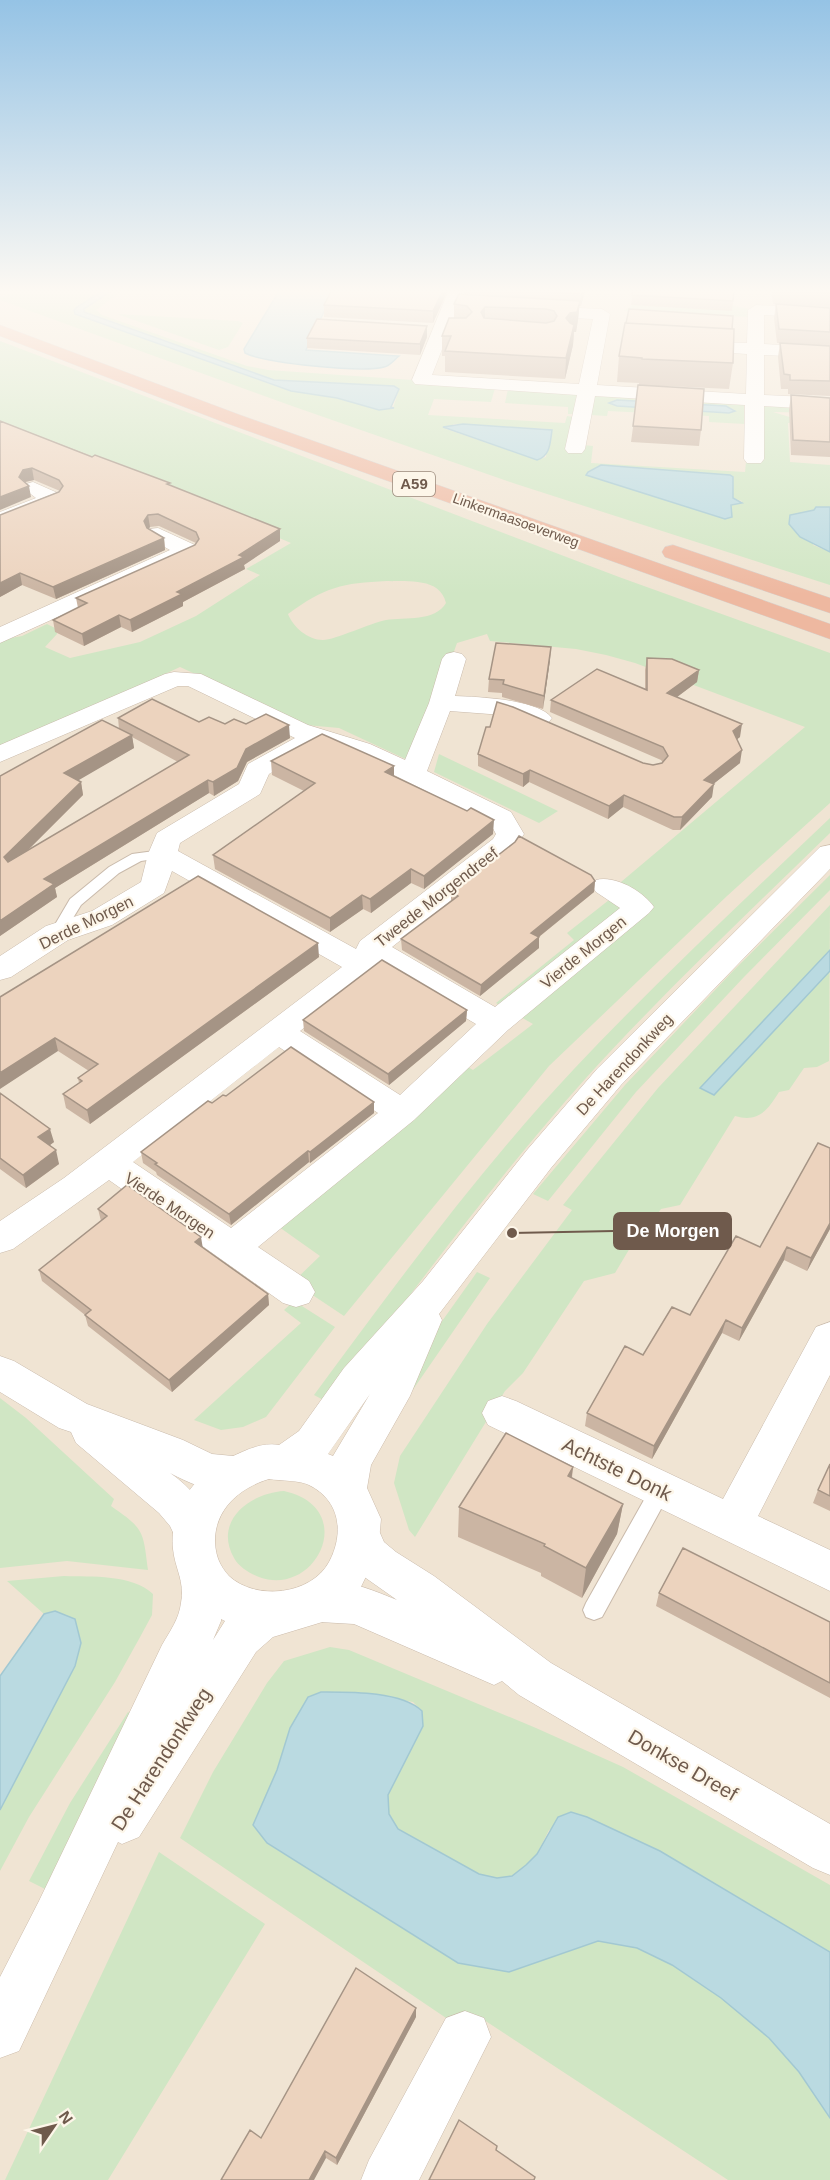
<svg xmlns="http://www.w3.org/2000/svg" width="830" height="2180" font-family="Arial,sans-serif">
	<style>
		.residential { fill: #f0e4d3 }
		.green { fill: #d0e6c4; fill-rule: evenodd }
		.water { fill: #badae1; stroke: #a2c8d2; stroke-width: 1.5 }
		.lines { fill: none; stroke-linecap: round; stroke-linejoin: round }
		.lane-casing { stroke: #c9baab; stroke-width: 2 }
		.street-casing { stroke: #c9baab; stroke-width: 1 }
		.secondary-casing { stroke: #cba; stroke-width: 1 }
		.highway-casing { stroke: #d7d1cd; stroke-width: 1 }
		.lane { fill: #fff; fill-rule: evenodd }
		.street { fill: #fff; fill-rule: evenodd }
		.secondary { fill: #fff; fill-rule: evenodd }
		.highway { fill: #eeb8a0; fill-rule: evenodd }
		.wall { fill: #cbb5a3; fill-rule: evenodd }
		.shaded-wall { fill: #a59485 }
		.building { fill: #ecd3be; stroke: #a59485; stroke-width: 1.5; fill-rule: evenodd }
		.labels { text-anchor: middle; stroke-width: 4.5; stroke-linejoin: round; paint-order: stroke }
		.far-street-label { font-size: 14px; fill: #6f5a4c; stroke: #fdf6e9 }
		.shield { fill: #fdf6e9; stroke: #9a897b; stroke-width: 1.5 }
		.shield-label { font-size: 15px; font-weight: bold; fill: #6f5a4c }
		.street-label { font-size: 16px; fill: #6f5a4c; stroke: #fdf6e9 }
		.near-street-label { font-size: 20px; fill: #6f5a4c; stroke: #fdf6e9 }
		.leader { fill: none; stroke: #6f5a4c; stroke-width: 2 }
		.callout-dot { fill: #6f5a4c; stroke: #fdf6e9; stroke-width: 2 }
		.callout { fill: #6f5a4c; stroke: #6f5a4c; stroke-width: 2 }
		.callout-label { font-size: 18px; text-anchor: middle; font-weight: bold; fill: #fff }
	</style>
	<rect width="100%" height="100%" fill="#faf2e4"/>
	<!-- residential -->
	<path class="residential" d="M0 290H830V2180H0Z"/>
	<!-- green -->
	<path class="green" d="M22 290H104L74 310 278 387 337 398 379 410 393 408 399 389 393 386 274 380 83 311 113 290H124L96 310 102 315 247 366 268 370 413 380 495 388 491 402 434 399 428 415 565 423 567 416 573 417 583 445 593 446 591 463 745 472 746 462H762L761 408 763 406 830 408V413L773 412 813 424 788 423 790 462 830 465V507H816L813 545 830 552V585L516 484 292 406 0 300V297ZM454 424 549 429 546 457 537 460 446 429ZM598 466 733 498 742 501 741 503 731 505 588 473Z
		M654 290 749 309V317L624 311Z
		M117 314 238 321 243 323 228 347 219 350Z
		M0 341 619 577 830 653V803L727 896 549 1066 344 1316 293 1282 320 1256 272 1222 453 1058 473 1070 533 1024 496 1003 574 940 567 933 623 889 621 882 805 727 635 663 606 655 576 649 490 641 487 634 457 643 414 763 339 728 306 725 180 667 0 751V640L22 636 47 624 57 629V634L45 647 70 658 140 642 196 616 260 575 246 569 291 543 0 421ZM387 581C408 582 440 577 446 603 435 622 405 617 386 620 370 623 335 640 323 640 308 640 293 627 288 614 325 587 342 583 387 581Z
		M508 389 577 394 573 414H568V407L505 403Z
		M596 396 744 405 745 424 709 422V416L608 411 607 416 590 415 593 397ZM617 400 726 406 735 410 729 413 612 405Z
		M439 754 558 811 539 823 434 772Z
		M830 818V833C748 913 663 993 586 1078 494 1181 412 1292 329 1403L314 1395C396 1284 479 1170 574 1069 656 982 744 900 830 818Z
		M830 875V890L744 977 636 1092 548 1201 533 1194 625 1085 734 970Z
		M830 905 829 1061 817 1067 804 1068 789 1090 779 1092C768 1110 758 1123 735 1116L680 1205 661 1209 648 1227 642 1228 615 1273 584 1281 523 1373 505 1391 415 1537 409 1530 394 1483 400 1456 487 1324 572 1210 563 1205 658 1088Z
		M477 1272 490 1278 401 1407 440 1324Z
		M294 1301 335 1327 266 1417 243 1427 221 1430 194 1420 301 1323 284 1310Z
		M0 1398 26 1418 114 1499 111 1506C144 1529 143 1530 148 1570L67 1561 0 1568Z
		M284 1491C360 1508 316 1598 259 1577 249 1573 239 1567 234 1558 213 1521 250 1493 284 1491Z
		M64 1576C92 1577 132 1574 153 1594L152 1615 139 1639 115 1682 29 1817 0 1871V1810L75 1666 55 1611 44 1614 7 1581Z
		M330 1647 349 1650 536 1728 623 1767 830 1885V1952L660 1851 587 1817 549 1830 537 1854 526 1865 512 1876 497 1878 479 1874 398 1829 389 1813 388 1795 423 1726 422 1711 413 1702 357 1692 277 1770 253 1825 268 1844 458 1963 509 1972 598 1941 637 1948 672 1965 721 1998 769 2038 799 2072 830 2118V2180H728L481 2018 452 2022 180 1838 213 1772 267 1683 284 1661Z
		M128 1712 133 1714 45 1889 29 1881 70 1803Z
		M159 1852 265 1924 108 2180H5Z"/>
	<!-- water -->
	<path class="water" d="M104 290H113L84 309V312L274 380 394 386 399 389 391 407 394 408 379 410 337 398 291 391 75 314 74 310 77 307Z
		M343 290 330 299 306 350 399 356C394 360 390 366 384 367 362 373 264 363 245 353L244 349 279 291Z
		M617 400 726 406 735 411 729 413 617 406 609 403Z
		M463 424 552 430C550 444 550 456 537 460L443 427Z
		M601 465 730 475 733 477V498L742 503 731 505 732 517 725 519 586 475 588 472Z
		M816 507H830V552L800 537 789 524 790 515 814 510Z
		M830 950V971L714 1095 700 1088Z
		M55 1611 75 1619 81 1643 75 1666 0 1810V1676L44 1614Z
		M321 1692C349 1692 401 1691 422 1711L423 1726 388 1795 389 1814 398 1829 479 1874 497 1878 512 1876 526 1865 537 1854 558 1817 571 1812 587 1817 660 1851 830 1952V2118L799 2072 769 2038 721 1998 672 1965 637 1948 598 1941 509 1972 458 1963 267 1843 253 1825 277 1770 290 1728 308 1697Z"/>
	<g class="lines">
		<!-- lane casing -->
		<g class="lane-casing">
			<path id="lane" d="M162 850 169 854 167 857 141 861 119 873 81 905 62 936H52L50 933 70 899 109 867 132 854Z
				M660 1482 667 1484 670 1491 667 1498 602 1617 594 1620 586 1617 583 1610 586 1603 653 1484Z"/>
		</g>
		<!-- street casing -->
		<g class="street-casing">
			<path id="street" d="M449 290H465L432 375 579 384 593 319 533 316 525 311 533 306 602 309 610 314 597 385 746 394 747 354 687 350 681 349 678 345 681 341 747 343 748 310 756 305 830 309V319L764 315V344L830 348V358L764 355V395L830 398V410L764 406V459L761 463H747L744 459 745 405 595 396 585 449 582 453H568L565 449 577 395 415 384 412 380Z
				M33 482 60 494 63 498 60 502 0 526V512L36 498 23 488 26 484Z
				M158 528 195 545 198 550 195 555 0 643V627L170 550 150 539 147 534 150 529Z
				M454 652 462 654 466 659 455 696C478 697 538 699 552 718L548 723 539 726 503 715 450 711 427 771 511 812 524 834 513 851 392 947 495 1007 620 908 596 892 592 886 596 880C615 875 643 891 654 907L649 913 508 1030 414 1120 258 1247 309 1281 315 1292 309 1303 296 1307 283 1303 109 1180 13 1249 0 1253V1221L64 1178 342 967 172 871 164 893 112 925 68 940 11 977 0 980V956L46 926 92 911 141 882 148 854 157 833 239 784 248 764 295 738 188 686H178L0 762V745L165 674 174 672 201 674 308 725 370 744 405 760 429 703 442 659 446 654ZM320 744 352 754 490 823 496 834 493 839 360 941 356 949 178 851 180 843 260 794 269 774ZM378 966 476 1024 400 1095 300 1031 374 973ZM279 1047 378 1113 231 1228 133 1162Z
				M830 1322V1375L758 1516 830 1550V1591L488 1425 482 1413 488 1401 502 1396 516 1401 723 1499 816 1327Z
				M0 1356 14 1361 87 1404 183 1440 212 1454 233 1456 248 1461 254 1474 248 1487C219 1497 195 1486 170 1473 193 1489 204 1505 215 1531L209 1545 194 1550 179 1545 170 1526 159 1513 76 1443 71 1432 59 1428 0 1392Z
				M361 1519 376 1524 384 1542 396 1552 434 1576 551 1663 830 1824V1875L813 1868 519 1695 502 1681 494 1685 354 1624 320 1622 305 1615 298 1601 305 1587C337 1574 367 1588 397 1600L353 1569 340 1538 346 1524Z
				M465 2011 484 2018 491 2037 419 2180H361L369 2160 446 2018Z"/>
		</g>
		<!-- secondary casing -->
		<g class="secondary-casing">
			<path id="secondary" d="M830 845V869L621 1085 551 1168 439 1314 442 1320 410 1396 371 1465 367 1488 381 1519 378 1552 356 1597 329 1620 273 1637 256 1652 139 1837 122 1844 118 1842 19 2051 0 2058V1977L39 1901 162 1645C170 1631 179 1619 181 1603 185 1581 175 1569 173 1549 169 1510 195 1472 231 1457 246 1450 262 1442 279 1445L299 1431 344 1368 423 1281 527 1150 597 1069 820 847ZM370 1394 333 1456 328 1454ZM269 1479C281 1481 299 1480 309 1485 341 1501 344 1534 329 1562 311 1595 256 1601 229 1576 220 1566 216 1557 215 1543 214 1510 239 1488 269 1479ZM221 1619 225 1621 213 1640 221 1621Z"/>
		</g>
		<!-- highway casing -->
		<g class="highway-casing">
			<path id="highway" d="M0 325 240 415 830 624V639L226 423 0 336Z
				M673 545 830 598V613L665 557 662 552 665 547Z"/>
		</g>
		<!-- lane -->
		<use href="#lane" class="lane"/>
		<!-- street -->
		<use href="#street" class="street"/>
		<!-- secondary -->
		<use href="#secondary" class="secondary"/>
		<!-- highway -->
		<use href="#highway" class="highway"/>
	</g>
	<!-- wall -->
	<path class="wall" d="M448 290 433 323 324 317V305Z
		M464 290H585L581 306H579L578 320 576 332H574L573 345 565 379 445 372V356H442V336L454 318V304L464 294Z
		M633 290 733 301 732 311 631 305Z
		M771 290H830V307L773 304Z
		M776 304 830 308V346L777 343 774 318Z
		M427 337 420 355 307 348V338Z
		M780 343 830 346V396L788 394V389H781L778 357Z
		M619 356 733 363 729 389 667 386 701 430 699 446 631 442 639 383 617 382Z
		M791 395 830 398V457L791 455 789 410Z
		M0 421 170 486 280 541 244 565 245 569 183 602V606L132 632 121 627 84 646 55 632 53 620 78 608 76 598 195 545 196 543 159 526 150 527 148 529 164 538 165 550 56 599 22 585 0 597V515L60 491 34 480 25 482 31 497Z
		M647 658 699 670 697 682 677 697 740 737 737 739 740 763 713 784 712 797 680 830H673L623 807 608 819 529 782 523 787 478 766V754L643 763 653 765 663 763 661 760 550 712 551 700 645 689V670Z
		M550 660 543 709 502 697V693L488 692 489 679Z
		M118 718 225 724H246L290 738 247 762 238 781 214 796 209 793 55 888 57 897 0 936V776L119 729ZM132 737 178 762 27 851 83 795 81 782 77 780 134 748Z
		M271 761 394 776 493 834 424 889 411 883 371 913 363 909 330 932 215 869 213 855 304 791 272 775Z
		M595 881 594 892 539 937V948L480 996 402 950 401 939 451 902V892Z
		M319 957 90 1124 66 1108 63 1094 79 1083 78 1078 89 1071 58 1051 0 997Z
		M467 1010 466 1021 389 1085 304 1031 303 1020Z
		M0 1093 54 1142 50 1145 59 1164 26 1188 0 1169Z
		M226 1096 374 1113 310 1163 309 1162 231 1225 157 1175 156 1172 143 1163 141 1152 212 1103Z
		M98 1209 202 1247 268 1294 269 1305 172 1392 88 1326 85 1315 42 1281 39 1270 101 1221Z
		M830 1229 807 1271 784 1260 739 1341 722 1333 652 1459 585 1426 587 1413 643 1355 690 1315 760 1247Z
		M830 1464V1511L813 1503 818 1490Z
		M573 1467 572 1478 623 1504 617 1534 582 1598 541 1576V1573L458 1537 459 1507Z
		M659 1593 830 1622V1698L656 1606Z
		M416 2017 337 2165 326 2158 261 2138Z"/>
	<!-- shaded-wall -->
	<path class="shaded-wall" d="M443 290H448L433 323V311Z
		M583 290H585L581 306 582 294Z
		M580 301 578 320 576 332H574L573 345 565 379 566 358V318Z
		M485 307V327L481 312Z
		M427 326V337L420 355V344Z
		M32 468 34 480 25 482 19 477 23 470Z
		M29 486 31 497 0 510V497Z
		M148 515 150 527 145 533 144 521Z
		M280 529V541L244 565 245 569 183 602V606L132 632 130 620 239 555Z
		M164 538 165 550 56 599 53 587Z
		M20 573 22 585 0 597V583Z
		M119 615 121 627 84 646 82 634Z
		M551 647 550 660 543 709 544 696Z
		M699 670 697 682 665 706 667 693Z
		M742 724 740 737 731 744 733 731Z
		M289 725 290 738 247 762 238 781 214 796 213 782 246 749Z
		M132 735 134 748 67 787 64 773Z
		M742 750 740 763 702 793 704 780Z
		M394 766V780L385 772Z
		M530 770 529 782 523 787V774Z
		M208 780 209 793 55 888 57 897 0 936V921L44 879Z
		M81 782 83 795 7 871 4 857Z
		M714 784 712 797 680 830 682 817Z
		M624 795 623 807 608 819 609 806Z
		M494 820 493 834 424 889V876Z
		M411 869V883L371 913 370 899Z
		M595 881 594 892 530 944 531 933Z
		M362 895 363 909 330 932V918Z
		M539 937V948L480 996 481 985Z
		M318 943 319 957 90 1124 87 1110Z
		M467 1010 466 1021 389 1085 388 1074Z
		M55 1038 58 1051 0 1089V1073Z
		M374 1102V1113L310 1163V1152Z
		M50 1129 54 1142 42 1151 38 1137Z
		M56 1150 59 1164 26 1188 23 1175Z
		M308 1151 309 1162 231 1225 229 1214Z
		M830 1223V1229L807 1271 811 1258Z
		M201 1237 203 1249 195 1242Z
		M787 1247 784 1260 739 1341 742 1328Z
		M268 1294 269 1305 172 1392 169 1380Z
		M726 1320 722 1333 652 1459 654 1446Z
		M573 1467 569 1497 568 1476Z
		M623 1504 617 1534 582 1598 586 1568Z
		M416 2008V2017L337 2165 336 2158Z
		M325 2151 326 2158 314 2180H309Z"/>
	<!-- building -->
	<path class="building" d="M332 290H443L433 311 324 305Z
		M498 290H583L582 294Z
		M633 290H734L733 301 632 295Z
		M775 290H830V293Z
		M459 294 580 301 577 312 570 313 566 318 570 323 574 325 566 358 445 351 451 336H442L449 318H466L472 312 467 306 454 304ZM485 307 546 309 554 311 557 316 554 321 546 323 484 318 481 312Z
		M776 304 830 308V332L779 329Z
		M629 309 733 316 732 329 626 323Z
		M317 319 427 326 420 344 307 338Z
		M625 323 734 329 733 363 642 359V358L619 356Z
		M780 343 830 346V381L790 380V375L784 374Z
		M638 385 704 389 701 430 633 426Z
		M791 395 830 398V442L793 440Z
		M0 421 92 457 95 455 170 483 167 484 280 529 239 555 244 557 177 592 182 594 130 620 119 615 82 634 53 620 87 603 76 598 195 545 199 539 196 532 158 514 148 515 144 521 147 528 164 538 53 587 20 573 0 583V515L59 492 63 486 59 480 32 468 23 470 19 477 29 486 0 497Z
		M496 643 551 647 544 696 503 684 504 680 489 679Z
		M647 658 672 659 699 670 667 693 742 724 733 731 742 750 704 780 714 784 682 817H674L624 795 609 806 530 770 523 774 478 754 486 727H490L497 702 513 707 643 763 653 765 662 763 668 756 663 747 551 700 597 669 647 690Z
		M152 699 199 722 209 717 225 724 234 719 246 724 266 714 289 725 246 749 237 768 213 782 208 780 44 879 54 884 0 921V776L102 720 132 735 64 773 81 782 4 857 8 862 189 755 118 718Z
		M322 734 394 766 385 772 467 811 471 808 494 820 424 876 411 869 370 899 362 895 330 918 213 855 315 783 271 761Z
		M519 836 591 875 595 881 531 933 539 937 481 985 401 939 458 896 451 892 515 842Z
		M198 876 318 943 87 1110 63 1094 82 1081 78 1078 98 1064 55 1038 0 1073V997Z
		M382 960 467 1010 388 1074 303 1020Z
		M291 1047 374 1102 310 1152 308 1151 229 1214 155 1164 157 1163 141 1152 208 1101 212 1103 223 1095 226 1096Z
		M0 1093 50 1129 38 1137 56 1150 23 1175 0 1158Z
		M818 1143 830 1148V1223L811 1258 787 1247 742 1328 726 1320 654 1446 587 1413 625 1346 643 1355 672 1307 690 1315 736 1236 760 1247Z
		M127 1185 201 1237 195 1242 268 1294 169 1380 85 1315 91 1310 39 1270 107 1216 98 1209Z
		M506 1433 573 1467 568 1476 623 1504 586 1568 544 1546 545 1544 459 1507Z
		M830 1464V1496L818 1490Z
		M683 1548 830 1622V1683L659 1593Z
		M356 1968 416 2008 336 2158 325 2151 309 2180H221L250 2130 261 2138Z
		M459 2120 497 2146 496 2150 535 2177 534 2180H429Z"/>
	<!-- sky -->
	<linearGradient id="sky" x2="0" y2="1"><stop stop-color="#95c3e5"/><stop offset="0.49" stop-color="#fdf9f3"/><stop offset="1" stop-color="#fdf9f3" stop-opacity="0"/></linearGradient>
	<rect width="830" height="595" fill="url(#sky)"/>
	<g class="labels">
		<!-- far-street labels -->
		<g class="far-street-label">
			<text transform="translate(516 520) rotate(20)" y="5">Linkermaasoeverweg</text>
		</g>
		<!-- shield labels -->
		<rect class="shield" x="393" y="472" width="42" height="24" rx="4.5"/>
		<g class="shield-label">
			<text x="414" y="489">A59</text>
		</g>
		<!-- street labels -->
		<g class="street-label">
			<text transform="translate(436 897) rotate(-38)" y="6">Tweede Morgendreef</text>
			<text transform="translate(86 922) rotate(-26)" y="6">Derde Morgen</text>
			<text transform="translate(583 952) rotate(-39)" y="6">Vierde Morgen</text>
			<text transform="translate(624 1064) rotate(-47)" y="6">De Harendonkweg</text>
			<text transform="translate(170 1205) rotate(34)" y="6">Vierde Morgen</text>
		</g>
		<!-- near-street labels -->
		<g class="near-street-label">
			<text transform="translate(617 1469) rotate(26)" y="7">Achtste Donk</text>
			<text transform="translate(161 1759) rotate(-57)" y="7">De Harendonkweg</text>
			<text transform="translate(683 1765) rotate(30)" y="7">Donkse Dreef</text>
		</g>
	</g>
	<!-- callouts -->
	<path class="leader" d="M512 1233L614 1231"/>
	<circle class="callout-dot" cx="512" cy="1233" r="6"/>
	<rect class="callout" x="614" y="1213" width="117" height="36" rx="6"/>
	<g class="callout-label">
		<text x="673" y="1237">De Morgen</text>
	</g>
	<!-- north arrow -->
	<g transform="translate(54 2126) rotate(55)" stroke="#fdf6e9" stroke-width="4.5" paint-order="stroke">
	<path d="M0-4.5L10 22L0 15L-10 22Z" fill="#6f5a4c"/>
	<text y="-9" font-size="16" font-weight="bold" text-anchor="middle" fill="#6f5a4c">N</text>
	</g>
</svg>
